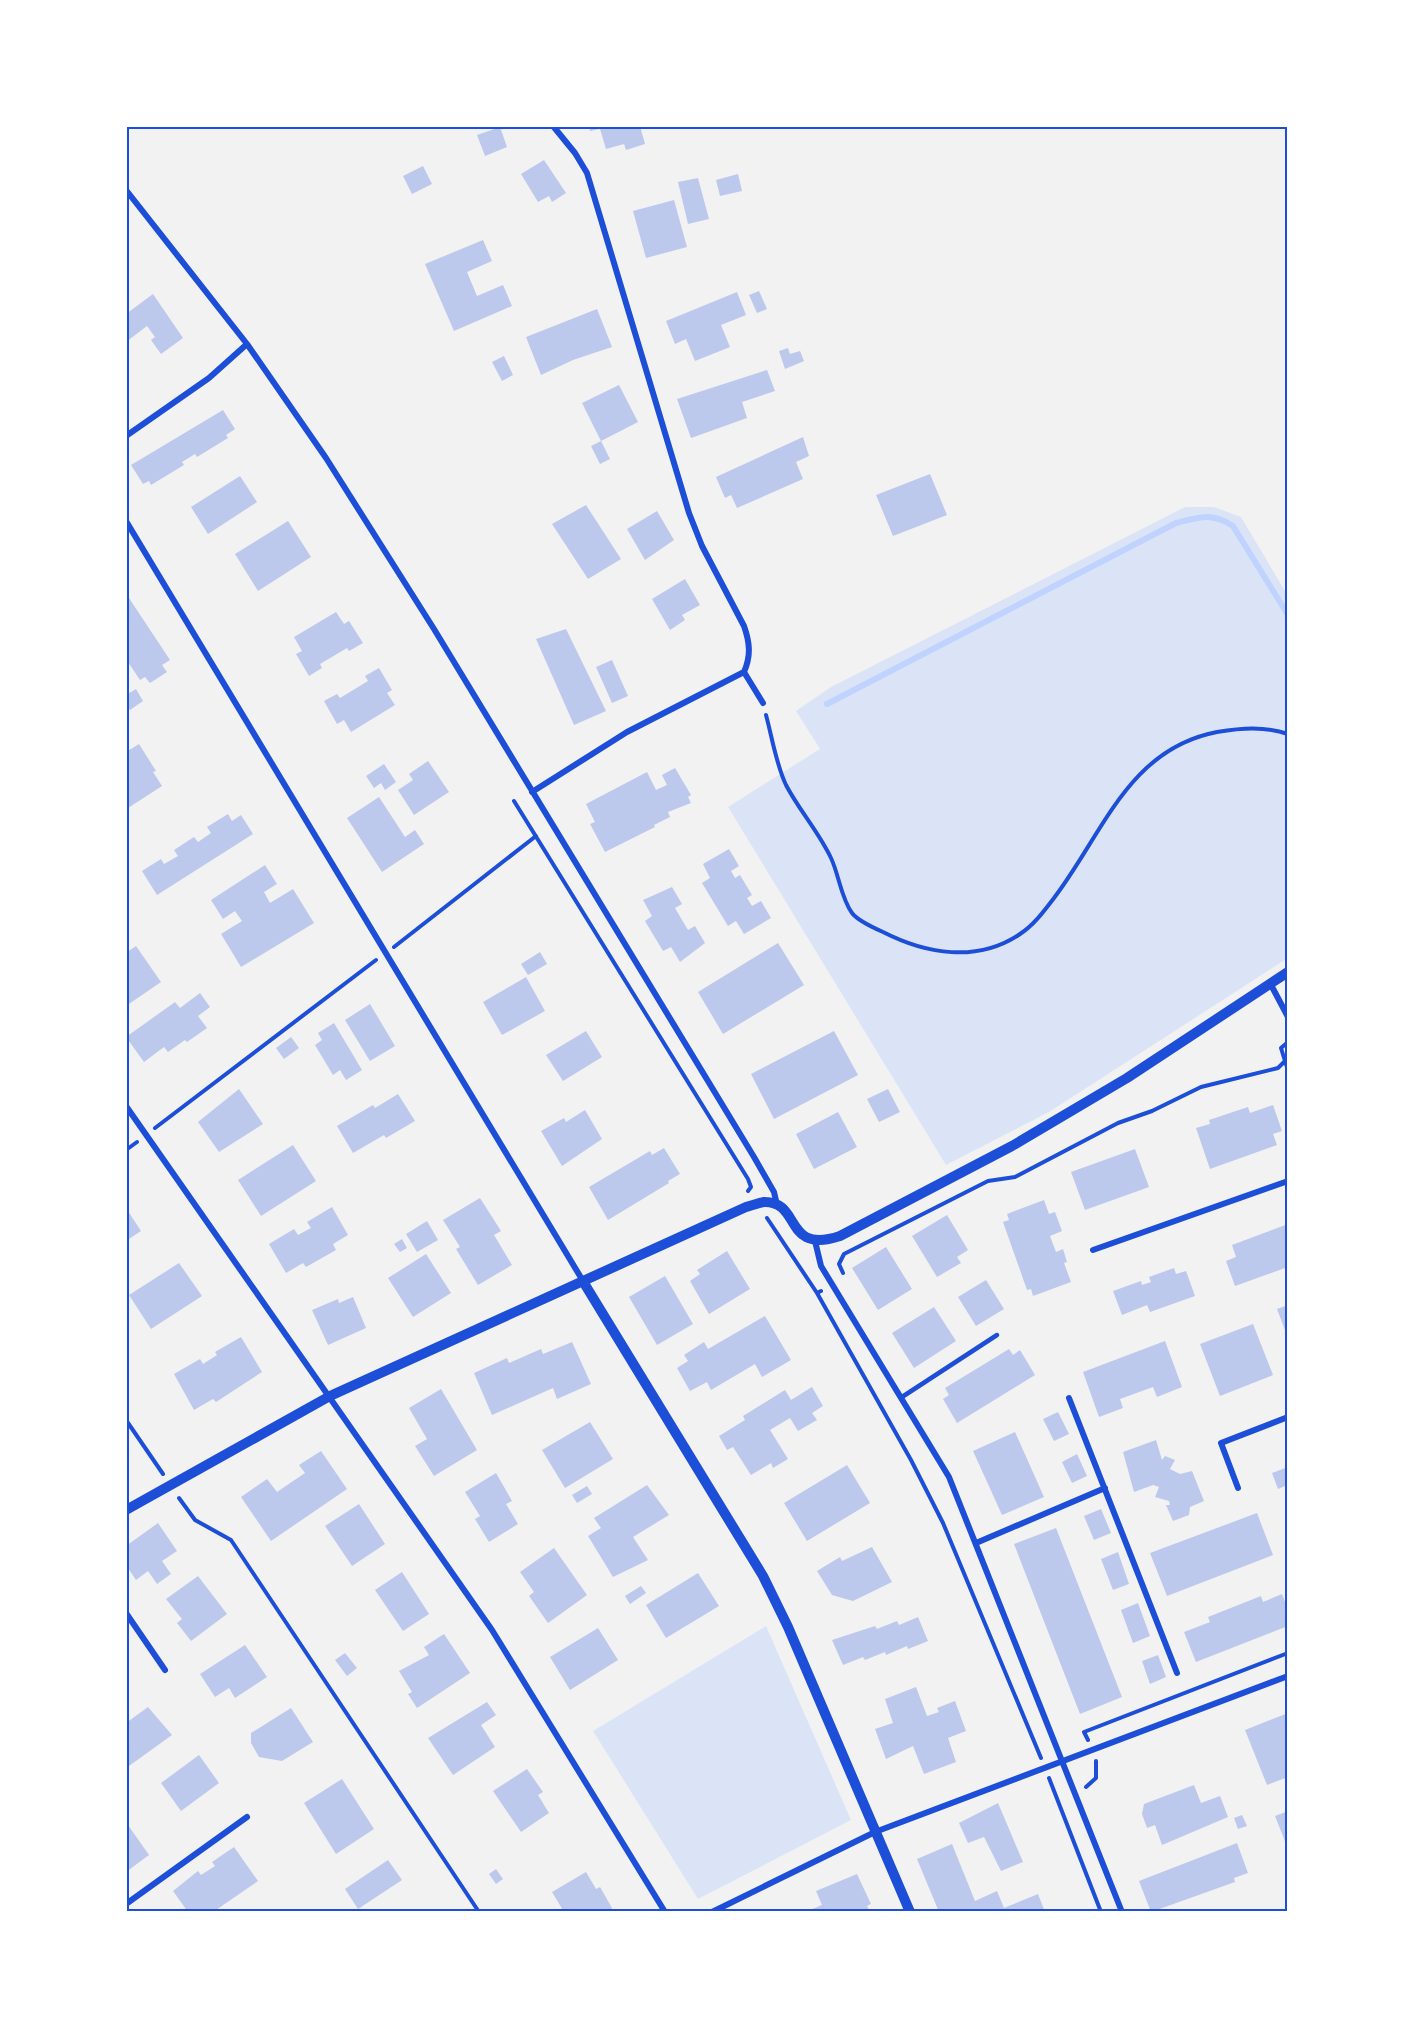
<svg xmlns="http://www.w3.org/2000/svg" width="1414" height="2038" font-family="'DM Sans',sans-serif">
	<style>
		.green { fill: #dbe4f7 }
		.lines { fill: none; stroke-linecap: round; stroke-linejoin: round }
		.stream { stroke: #bfd3fe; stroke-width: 6 }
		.building { fill: #bdc9ec }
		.path { stroke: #1d4ed8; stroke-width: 4 }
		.service { stroke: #1d4ed8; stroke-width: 4.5 }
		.minor { stroke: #1d4ed8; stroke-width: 6 }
		.tertiary { stroke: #1d4ed8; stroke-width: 10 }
		.neatline { fill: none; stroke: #1d4ed8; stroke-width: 2 }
	</style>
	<rect width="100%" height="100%" fill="#f2f2f2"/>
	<!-- green -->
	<path class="green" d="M1185 507H1214L1241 517 1288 596V958L1049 1112 946 1165 728 807 820 749 796 711 831 687Z
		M766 1626 851 1820 698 1899 593 1731Z"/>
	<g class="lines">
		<!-- stream -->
		<path class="stream" d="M827 704 1176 523C1200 517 1212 512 1233 526L1288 615"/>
	</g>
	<!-- building -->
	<path class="building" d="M589 126H640L645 144 626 150 624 144 606 149 600 129 590 131Z
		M500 127 507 147 485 156 477 135Z
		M544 160 566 193 552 202 549 196 538 202 521 174Z
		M423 166 432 184 412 194 403 176Z
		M738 174 742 191 720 196 716 180Z
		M698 178 709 219 688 224 678 182Z
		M674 200 687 247 646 258 633 211Z
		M483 240 492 261 467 272 477 296 503 285 512 306 454 331 425 264Z
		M759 291 767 309 757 313 749 295Z
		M737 292 746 315 721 325 730 347 695 361 686 339 675 344 666 321Z
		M153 294 183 338 161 354 151 340 155 337 147 326 126 342V314Z
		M597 309 612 347 573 360 541 375 526 337Z
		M788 348 790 354 800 351 804 361 785 369 779 351Z
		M504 356 513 375 502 381 492 362Z
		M767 370 775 391 742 402 747 418 691 438 677 399Z
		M619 385 638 422 601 441 610 459 600 464 591 446 601 441 582 403Z
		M223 410 235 429 226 435 228 438 197 457 195 454 182 462 184 465 151 485 149 481 143 484 131 465Z
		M803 437 809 456 796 462 803 479 737 508 731 495 725 498 716 477Z
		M930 474 947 515 893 536 876 495Z
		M240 476 257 502 208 534 191 507Z
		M586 505 621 559 588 579 552 524Z
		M657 511 674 540 645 560 627 529Z
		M288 521 311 557 258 591 235 554Z
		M685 579 700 605 682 615 685 620 670 630 652 599Z
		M129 598 170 660 162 665 167 672 150 683 145 677 140 680 126 659V600Z
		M336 612 344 624 349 621 363 643 349 651 347 648 320 664 322 668 309 676 296 654 302 651 294 637Z
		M566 629 606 711 574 725 536 639Z
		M612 660 628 696 612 703 596 667Z
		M379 668 392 690 387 693 395 705 351 732 344 720 337 724 324 701 337 694 340 698 368 681 365 676Z
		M136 689 143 701 130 710 126 705V695Z
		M139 744 156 771 153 772 162 786 128 808 126 752Z
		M428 761 449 792 414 815 398 790 413 780 409 774Z
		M384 764 396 782 385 790 381 783 374 788 366 776Z
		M675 768 691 795 688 797 691 803 668 812 670 817 654 825 655 827 605 852 590 824 595 822 586 804 647 772 656 790 667 785 662 775Z
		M379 797 405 837 415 830 424 844 382 872 347 818Z
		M228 814 232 821 241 815 253 834 157 895 142 871 161 859 164 864 178 856 174 850 194 837 198 842 211 833 207 827Z
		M729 849 739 866 731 871 735 878 740 875 752 895 747 898 752 906 761 901 771 918 744 934 736 921 728 926 702 883 710 878 703 864Z
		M265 865 277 884 264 892 270 903 293 889 314 923 241 967 221 934 242 921 235 911 223 919 211 900Z
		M672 887 682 904 675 908 688 930 695 926 705 943 680 962 671 947 663 951 645 921 652 916 643 900Z
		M778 943 804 985 723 1034 698 992Z
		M136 946 161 982 126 1006V953Z
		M540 952 547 964 528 975 521 964Z
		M526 977 545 1011 502 1035 483 1002Z
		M200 993 210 1007 198 1016 207 1028 187 1042 185 1040 168 1052 164 1047 144 1062 126 1037 175 1002 180 1008Z
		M370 1004 395 1046 370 1061 345 1020Z
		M334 1023 362 1070 346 1080 340 1070 333 1075 315 1045 322 1040 318 1033Z
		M586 1031 602 1057 563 1081 546 1055Z
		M834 1031 858 1075 774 1119 751 1074Z
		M291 1037 299 1048 284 1059 276 1048Z
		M239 1089 263 1124 219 1152 198 1122Z
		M888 1089 900 1112 879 1122 867 1099Z
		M398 1094 415 1121 386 1138 384 1135 353 1153 337 1126 373 1105 375 1108Z
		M1273 1105 1282 1131 1273 1134 1277 1145 1210 1169 1196 1128 1210 1124 1209 1120 1248 1107 1250 1113Z
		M585 1110 602 1139 562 1166 541 1131 564 1118 566 1122Z
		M838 1112 857 1147 814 1169 796 1134Z
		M293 1145 316 1181 261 1216 238 1180Z
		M664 1148 680 1174 668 1181 669 1183 608 1220 589 1187 650 1151 652 1155Z
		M1135 1149 1149 1187 1085 1210 1071 1172Z
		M480 1198 501 1231 494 1235 512 1265 478 1285 456 1249 460 1247 443 1220Z
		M1044 1200 1049 1214 1055 1212 1062 1231 1050 1236 1056 1252 1063 1249 1067 1262 1064 1263 1071 1282 1033 1296 1031 1289 1027 1290 1003 1222 1009 1220 1007 1214Z
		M332 1207 348 1235 333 1244 336 1250 306 1267 303 1263 286 1273 269 1244 294 1229 298 1235 311 1228 307 1222Z
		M126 1208 141 1231 126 1241Z
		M947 1215 968 1250 957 1257 961 1263 937 1277 912 1236Z
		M427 1221 438 1240 417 1252 406 1234Z
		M1288 1224V1267L1235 1286 1226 1261 1236 1257 1232 1245Z
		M402 1239 407 1248 400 1252 394 1244Z
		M886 1247 912 1289 878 1310 852 1268Z
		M727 1251 750 1289 709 1314 690 1281 700 1274 697 1270Z
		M426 1254 451 1293 413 1317 388 1278Z
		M179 1263 202 1296 151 1329 129 1295Z
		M1174 1268 1176 1274 1186 1271 1195 1296 1150 1312 1147 1305 1122 1315 1113 1291 1141 1281 1142 1285 1151 1282 1149 1277Z
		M665 1276 693 1324 657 1345 629 1297Z
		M986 1280 1004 1309 976 1326 958 1297Z
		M353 1297 366 1328 328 1345 312 1310 338 1299 339 1303Z
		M1288 1305V1338L1277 1309Z
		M934 1307 956 1341 914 1368 892 1333Z
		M765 1316 791 1360 762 1377 755 1364 711 1390 707 1382 690 1391 677 1368 688 1361 684 1355 704 1342 708 1349Z
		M1253 1324 1273 1375 1220 1396 1200 1344Z
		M241 1337 262 1372 216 1402 213 1399 194 1410 174 1374 200 1359 203 1364 217 1355 215 1352Z
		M1165 1341 1182 1387 1157 1397 1153 1387 1120 1399 1123 1408 1099 1417 1083 1372Z
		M572 1342 591 1384 557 1399 553 1388 492 1415 474 1373 507 1358 509 1363 541 1349 543 1354Z
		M1009 1349 1013 1355 1020 1350 1035 1375 957 1423 943 1399 949 1395 945 1388Z
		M812 1387 823 1406 812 1413 817 1420 798 1431 790 1418 770 1430 788 1459 773 1468 771 1463 751 1475 733 1447 727 1450 719 1436 745 1420 743 1416 785 1390 791 1400Z
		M441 1389 477 1450 434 1476 415 1446 427 1439 409 1408Z
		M1058 1412 1069 1434 1054 1441 1043 1419Z
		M590 1422 613 1459 565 1488 542 1450Z
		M1015 1432 1044 1497 1002 1515 973 1451Z
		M1156 1440 1162 1460 1165 1456 1175 1460 1170 1469 1180 1474 1192 1471 1204 1501 1190 1507 1189 1515 1173 1521 1166 1505H1170L1169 1501 1155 1497 1159 1487 1153 1485 1134 1492 1123 1452Z
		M321 1451 347 1489 271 1541 241 1497 267 1479 277 1492 305 1473 299 1465Z
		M1077 1454 1087 1476 1072 1483 1062 1462Z
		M847 1465 870 1503 807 1541 784 1503Z
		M1288 1467V1493L1285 1486 1278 1489 1272 1473Z
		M496 1473 512 1501 506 1504 518 1524 489 1542 475 1519 480 1516 465 1492Z
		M647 1485 669 1515 633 1537 648 1560 613 1577 588 1536 601 1528 594 1518Z
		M587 1486 592 1494 577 1503 572 1495Z
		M359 1504 385 1544 352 1566 325 1526Z
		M1101 1509 1111 1533 1094 1540 1084 1516Z
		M1257 1513 1273 1555 1167 1596 1150 1553Z
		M158 1523 177 1551 162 1561 171 1574 157 1584 148 1571 136 1580 126 1565V1546Z
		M1056 1528 1122 1697 1080 1714 1014 1544Z
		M872 1547 892 1582 853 1601 832 1595 817 1571 840 1557 842 1561Z
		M554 1548 587 1595 548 1623 529 1596 534 1592 520 1572Z
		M1118 1552 1129 1584 1113 1590 1101 1559Z
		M402 1572 429 1614 403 1631 375 1590Z
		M698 1573 719 1606 666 1638 646 1605Z
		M198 1576 227 1614 191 1641 177 1623 182 1619 166 1599Z
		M641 1586 646 1593 630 1604 625 1596Z
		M1282 1594 1288 1610V1626L1196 1662 1184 1632 1210 1622 1208 1617 1261 1596 1263 1602Z
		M1138 1603 1150 1636 1133 1643 1121 1610Z
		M918 1617 928 1641 908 1649 907 1646 886 1655 885 1652 865 1660 863 1657 843 1665 832 1640 875 1626 877 1629 897 1621 899 1625Z
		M598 1628 618 1660 570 1690 550 1657Z
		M444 1634 470 1673 417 1708 408 1694 412 1692 399 1671 429 1655 424 1647Z
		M245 1645 267 1677 235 1698 229 1688 215 1697 200 1674Z
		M345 1653 357 1668 347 1676 335 1660Z
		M1158 1655 1166 1677 1150 1684 1142 1661Z
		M916 1687 927 1716 939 1712 937 1708 955 1701 966 1731 948 1738 956 1762 924 1774 913 1746 886 1759 875 1729 893 1723 885 1699Z
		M487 1702 496 1715 481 1725 495 1747 453 1775 428 1738Z
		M148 1707 172 1735 129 1766 126 1761V1730L129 1728 126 1723Z
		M291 1708 313 1742 282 1761 259 1757 251 1743V1733Z
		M1288 1713V1777L1267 1785 1245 1730Z
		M199 1755 219 1783 181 1811 161 1783Z
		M527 1769 543 1792 538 1795 549 1813 521 1832 493 1791Z
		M342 1779 374 1829 336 1854 304 1803Z
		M1194 1785 1201 1803 1220 1796 1228 1817 1162 1845 1155 1825 1147 1828 1142 1814 1144 1804Z
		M998 1803 1023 1862 1001 1871 984 1837 968 1843 959 1823Z
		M1288 1811V1849L1275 1816Z
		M1242 1815 1247 1826 1238 1829 1234 1818Z
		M128 1825 149 1855 126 1872V1827Z
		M1237 1843 1248 1873 1234 1878 1235 1882 1151 1912 1139 1881Z
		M952 1844 975 1901 997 1891 1004 1908 1038 1894 1045 1912H939L917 1859Z
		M234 1847 258 1881 213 1912H188L173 1891 198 1871 201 1875 215 1866 212 1862Z
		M388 1860 402 1880 358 1909 345 1889Z
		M496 1869 503 1879 496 1884 489 1874Z
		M586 1872 596 1889 600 1887 612 1908 610 1912H564L552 1892Z
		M857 1874 871 1904 867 1906 870 1912H810V1910L822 1905 816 1891Z"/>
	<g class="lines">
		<!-- path -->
		<path class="path" d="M766 715C772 737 776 764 786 785 799 810 818 831 831 858 839 875 841 898 852 913 858 921 874 928 883 932 926 954 977 963 1020 934 1034 925 1044 911 1054 898 1103 834 1128 749 1217 732 1241 728 1264 726 1288 734
			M514 801 748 1179 751 1187 748 1191
			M394 947 536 836
			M1285 1061 1288 1070
			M155 1128 376 960
			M126 1150 137 1142
			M767 1218 817 1293 821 1291
			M843 1273 839 1264 844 1254 988 1181 1015 1177 1118 1123 1152 1111 1201 1087 1278 1068 1285 1061 1281 1048 1288 1042
			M817 1293 911 1460 943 1523 1041 1758
			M126 1420 163 1474
			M179 1498 195 1520 231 1540 479 1912
			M1088 1740 1084 1732 1288 1653
			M1049 1778 1101 1912
			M1086 1787 1096 1778V1761"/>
		<!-- service -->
		<path class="service" d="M902 1397 997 1335"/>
		<!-- minor -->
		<path class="minor" d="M126 190 247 344 326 458 434 629 754 1157 774 1192 777 1205
			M126 436 209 378 247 344
			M126 521 583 1281
			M744 672 763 703
			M532 792 627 732 744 672C751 656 750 643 744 626L702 546 689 513 587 173 575 153 553 126
			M1270 983 1288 1017
			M126 1106 492 1630 665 1912
			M815 1241 821 1266 949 1477 1122 1912
			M1093 1250 1288 1181
			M1069 1398 1177 1673
			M1238 1488 1221 1443 1288 1417
			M976 1543 1105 1488
			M126 1613 165 1670
			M126 1904 247 1817
			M712 1912 875 1832 1288 1676"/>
		<!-- tertiary -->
		<path class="tertiary" d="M584 1283 763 1576 788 1627 910 1912
			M126 1510 330 1396 746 1207C751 1206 758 1203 764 1202 802 1201 783 1255 840 1236L1012 1146 1127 1078 1288 972"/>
	</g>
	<!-- border -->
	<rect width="1414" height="2038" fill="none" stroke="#ffffff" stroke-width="255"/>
	<rect x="128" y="128" width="1158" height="1782" class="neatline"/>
</svg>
